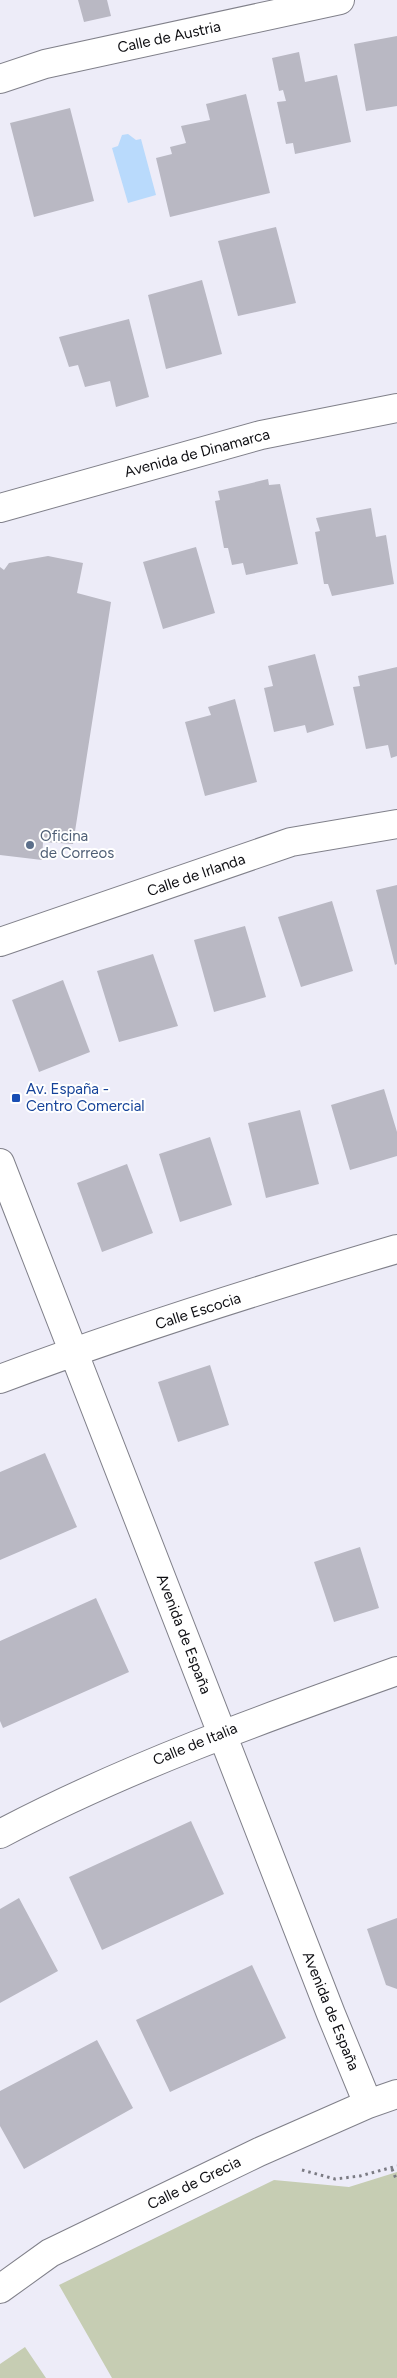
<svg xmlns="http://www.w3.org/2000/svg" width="397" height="2378" font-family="Figtree,sans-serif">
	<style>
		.green { fill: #c6cdb3 }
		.water { fill: #b9dafc }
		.building { fill: #b9b8c3 }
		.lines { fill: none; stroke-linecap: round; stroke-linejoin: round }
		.street-casing { stroke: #80808a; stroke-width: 30 }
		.path { stroke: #7b7b83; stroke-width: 3; stroke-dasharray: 2.5 4; stroke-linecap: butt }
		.street { stroke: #fff; stroke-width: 28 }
		.service-dot { fill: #5c6f8a; stroke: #fff; stroke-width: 2 }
		.transit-dot { fill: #1a4fb4; stroke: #fff; stroke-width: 2 }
		.labels { text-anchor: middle; stroke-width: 4; stroke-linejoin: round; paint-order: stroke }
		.street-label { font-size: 15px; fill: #0e0e12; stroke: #fff }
		.service-label { font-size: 15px; fill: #4e5e75; stroke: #fff; text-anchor: start }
		.transit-label { font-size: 15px; fill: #164399; stroke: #fff; text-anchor: start }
	</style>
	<rect width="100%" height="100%" fill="#edecf8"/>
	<!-- green -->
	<path class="green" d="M397 2172V2378H112L59 2285 274 2180 349 2187Z
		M25 2347 46 2378H0V2364Z"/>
	<!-- water -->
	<path class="water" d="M128 134 136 140 141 139 156 195 128 203 112 148 118 146 122 135Z"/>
	<!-- building -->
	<path class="building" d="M78 0H107L111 16 84 22Z
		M397 36V106L366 111 354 44Z
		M299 52 305 82 337 75 351 142 295 154 293 143 286 144 277 102 286 101 283 90 279 91 272 58Z
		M246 94 270 193 170 217 156 158 172 154 170 147 186 143 181 126 210 120 206 104Z
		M70 108 94 201 34 217 10 123Z
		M276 227 296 303 238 316 218 241Z
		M202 280 222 354 166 369 148 295Z
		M129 319 149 397 116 407 110 381 85 387 78 365 69 367 59 337Z
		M268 479 269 485 280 484 298 564 246 575 243 563 232 565 228 548H224L215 501 220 500 218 491Z
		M371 508 376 537 386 535 394 584 332 596 328 584H324L315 532 320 531 316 518Z
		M196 547 215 613 163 629 143 562Z
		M48 556 83 563 77 593 111 602 73 844 43 842 42 860 0 855V567L4 570 9 563Z
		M315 654 334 725 307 733 305 725 274 732 264 688 273 686 268 666Z
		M397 667V756L391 758 388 745 366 749 353 687 360 686 358 676Z
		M235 699 257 782 205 796 185 722 211 715 208 707Z
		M397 885V964L395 965 376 890Z
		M332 901 353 971 301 987 278 917Z
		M245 926 266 997 214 1012 194 940Z
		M153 954 178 1026 119 1042 97 971Z
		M63 980 90 1052 39 1072 12 1000Z
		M384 1089 397 1132V1156L350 1170 331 1105Z
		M300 1110 319 1184 266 1198 248 1123Z
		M210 1137 232 1205 180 1222 159 1154Z
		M127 1164 153 1233 102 1252 77 1183Z
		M210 1365 229 1425 178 1442 158 1382Z
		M45 1453 77 1527 0 1560V1472Z
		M360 1547 379 1608 334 1622 314 1562Z
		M96 1598 129 1672 3 1728 0 1721V1641Z
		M191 1821 224 1894 102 1950 69 1877Z
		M19 1898 58 1971 0 2003V1909Z
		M397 1918V1989L386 1985 367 1929Z
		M252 1965 286 2038 170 2092 136 2020Z
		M97 2040 133 2108 24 2169 0 2126V2091Z"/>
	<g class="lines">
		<!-- street casing -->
		<g class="street-casing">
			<path id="street" d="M0 79 45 64 340 0
				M0 508 261 435 397 408
				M0 942 291 842 397 824
				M0 1163 331 2014 368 2104
				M0 1379C130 1330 264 1288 397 1249
				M0 1834C127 1767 262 1719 397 1671
				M0 2289 50 2253 259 2152 368 2104 397 2094"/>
		</g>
		<!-- path -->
		<path class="path" d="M392 2169 397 2181
			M302 2170 335 2179 360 2176 397 2166"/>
		<!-- street -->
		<use href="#street" class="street"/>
	</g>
	<!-- markers -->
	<circle class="service-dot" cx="30" cy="845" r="5"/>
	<rect class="transit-dot" x="11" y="1093" width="10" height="10" rx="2.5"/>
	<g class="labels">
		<!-- street labels -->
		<g class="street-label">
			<text transform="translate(169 37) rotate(-12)" y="5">Calle de Austria</text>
			<text transform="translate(197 453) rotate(-15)" y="5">Avenida de Dinamarca</text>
			<text transform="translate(196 875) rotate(-19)" y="5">Calle de Irlanda</text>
			<text transform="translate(198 1311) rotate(-18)" y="5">Calle Escocia</text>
			<text transform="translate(184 1634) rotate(69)" y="5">Avenida de España</text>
			<text transform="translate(195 1744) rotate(-22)" y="5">Calle de Italia</text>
			<text transform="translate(331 2011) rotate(68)" y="5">Avenida de España</text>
			<text transform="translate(194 2183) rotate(-26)" y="5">Calle de Grecia</text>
		</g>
		<!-- service labels -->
		<g class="service-label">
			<text x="40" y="841">Oficina<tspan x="40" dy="17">de Correos</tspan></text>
		</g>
		<!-- transit labels -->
		<g class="transit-label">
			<text x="26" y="1094">Av. España -<tspan x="26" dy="17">Centro Comercial</tspan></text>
		</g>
	</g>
</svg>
